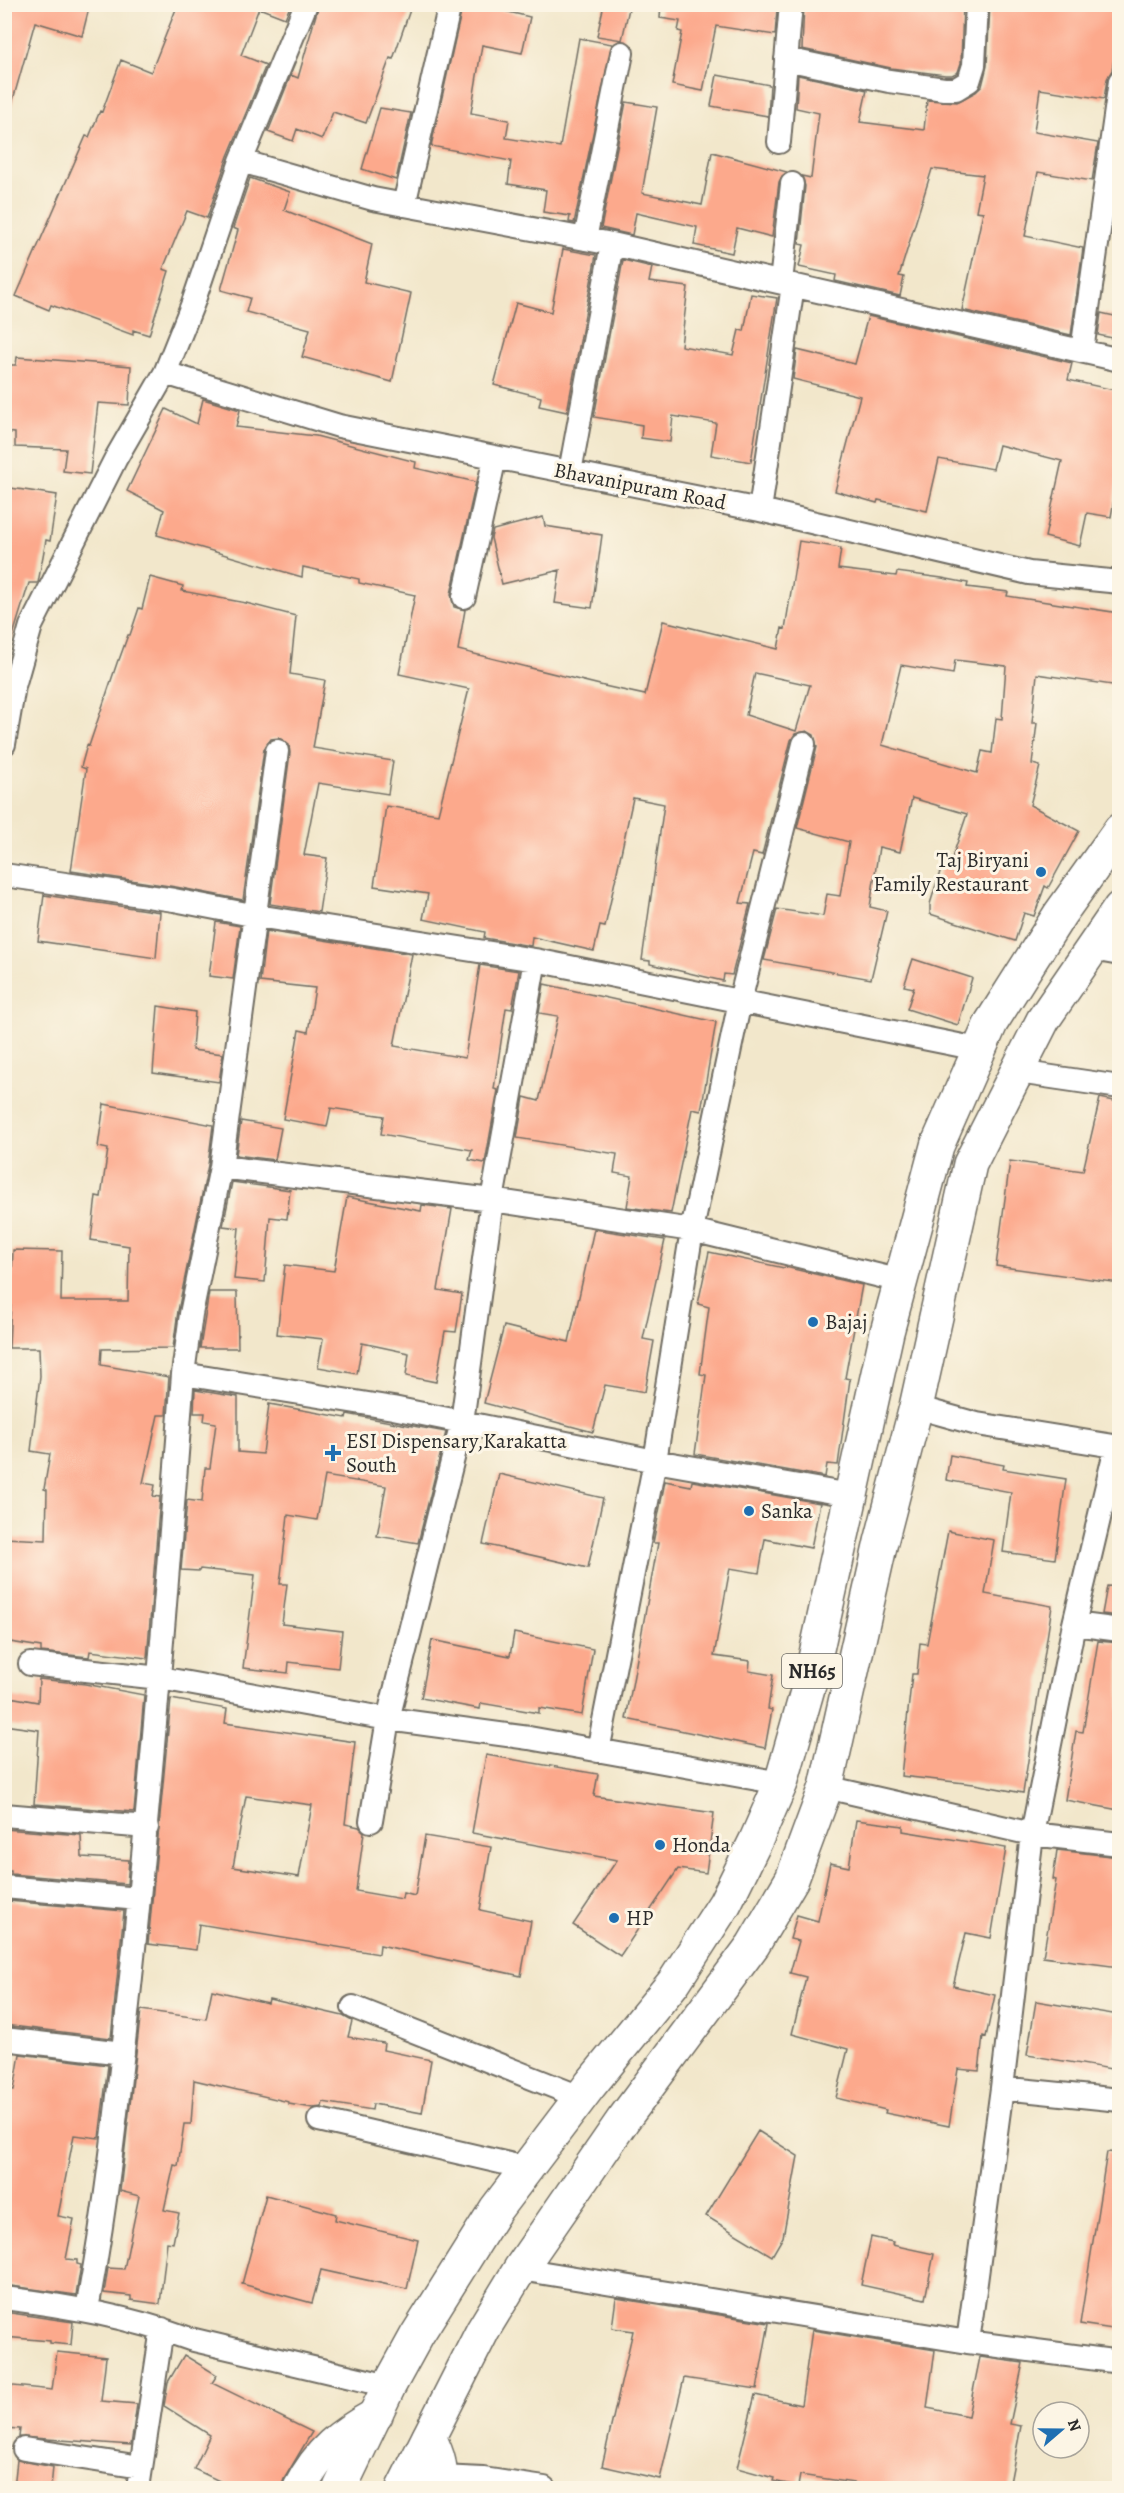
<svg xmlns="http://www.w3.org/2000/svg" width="1124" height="2493" font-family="Alegreya,serif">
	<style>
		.building { fill: #fca98c; fill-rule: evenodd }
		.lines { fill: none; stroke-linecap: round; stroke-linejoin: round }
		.minor-casing { stroke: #716d63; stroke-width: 26 }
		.primary-casing { stroke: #716d63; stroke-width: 36 }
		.trunk-casing { stroke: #716d63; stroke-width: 36 }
		.minor { stroke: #fff; stroke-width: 22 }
		.primary { stroke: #fff; stroke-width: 33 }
		.trunk { stroke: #fff; stroke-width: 33 }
		.poi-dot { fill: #1f6fb2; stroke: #fcf5e5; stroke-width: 2 }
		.labels { text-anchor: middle; stroke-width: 6; stroke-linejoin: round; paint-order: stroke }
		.shield { fill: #fcf5e5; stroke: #6a6863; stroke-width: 1.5 }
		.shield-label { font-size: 20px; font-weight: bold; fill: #2b2b2b }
		.street-label { font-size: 21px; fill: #2b2b2b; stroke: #fcf5e5 }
		.poi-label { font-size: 21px; fill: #2b2b2b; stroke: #fcf5e5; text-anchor: start }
	</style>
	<rect width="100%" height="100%" fill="#fcf5e5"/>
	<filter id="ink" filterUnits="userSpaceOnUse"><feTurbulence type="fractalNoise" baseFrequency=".0167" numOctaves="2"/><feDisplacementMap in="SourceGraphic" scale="12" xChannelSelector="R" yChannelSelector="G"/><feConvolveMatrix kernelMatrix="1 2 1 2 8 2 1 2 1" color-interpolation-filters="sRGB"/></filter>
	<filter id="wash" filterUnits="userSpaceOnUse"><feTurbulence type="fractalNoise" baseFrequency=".008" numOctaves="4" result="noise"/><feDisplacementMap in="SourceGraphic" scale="24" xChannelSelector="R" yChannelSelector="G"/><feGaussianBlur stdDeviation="1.35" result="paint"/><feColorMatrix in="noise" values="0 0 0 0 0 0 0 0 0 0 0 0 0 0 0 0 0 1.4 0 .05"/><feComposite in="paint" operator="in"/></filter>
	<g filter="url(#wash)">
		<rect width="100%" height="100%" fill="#f2e7cb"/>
		<g id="blocks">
			<!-- building -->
			<path class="building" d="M4 4H90L82 36 35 22 11 107 4 106Z
				M178 4H291L285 18 259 8 241 55 266 65 228 156 207 218 187 211 163 269 169 271 149 335 133 330V335L51 305 49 310 16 296 86 136 89 137 100 111 102 112 121 60 151 72Z
				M319 4H412L393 59 390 58 366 123 333 112 322 139 297 129 293 141 268 132 291 75 298 78Z
				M463 4H475L530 17 522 53 482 45 471 113 509 120 506 138 560 147 579 38 612 44 574 223 569 222 570 216 543 212 546 190 508 184 511 161 431 146Z
				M604 4H630L622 40 597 36Z
				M661 4H746L777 9 775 35 716 26 703 91 672 85 682 32 678 31 680 21 660 18Z
				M804 4H963L961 63 958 72 952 75H945L891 68 802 49Z
				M990 4H1119V30L1112 70 1107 79 1104 99 1040 89 1034 132 1098 143 1092 181 1038 172 1025 236 1083 248 1071 335 962 310 983 212 976 211 983 175 932 169 899 276 904 277 900 296 835 281 836 275 799 267 804 245 799 244 805 186 802 176 811 178 819 113 796 108 798 75 867 90 860 122 924 130 927 100 957 102 976 92 982 86 987 66Z
				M717 75 770 85 768 116 711 106Z
				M626 102 657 107 642 193 702 205 712 152 787 172 782 176 779 182 772 237 737 228 732 253 694 245 697 227 636 213 632 235 601 228Z
				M380 108 411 113 396 180 362 169Z
				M250 178 290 192 284 210 372 244 364 282 411 293 392 382 302 357 310 329 246 312 250 298 221 290 238 230 233 228Z
				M563 249 596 255 567 412 539 406 541 397 494 385 516 303 551 312Z
				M623 260 652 267 649 282 688 287 681 346 733 355 739 330 744 331 751 294 777 298 751 462 711 455 716 423 673 416 670 442 641 438 642 425 594 417Z
				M1101 313 1119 317 1117 339 1098 335Z
				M868 316 1072 363 1068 380 1119 391V472L1111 517 1087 513 1080 546 1045 537 1062 461 999 445 993 469 939 459 927 511 878 500 877 503 835 491 860 396 793 379 797 350 855 364Z
				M17 357 131 366 129 405 98 403 90 474 63 471 66 449 15 447V433L4 432V365H16Z
				M203 399 240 410 236 427 316 436 416 462 415 468 476 482 451 594 454 607 465 610 458 650 604 686 645 695 663 621 778 649 782 628 785 629 799 541 841 548 838 569 896 576 897 572 942 578 968 583 967 587 1008 592 1007 596 1119 613V686L1037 674 1032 723H1037L1032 764 1040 766 1030 805 1079 831 1048 888 1045 886 1034 916 1024 913 1015 941 930 914V904L943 862 950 864 967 814 912 798 900 852 879 847 870 907 887 911 871 979 764 960 777 909 823 916 827 894 840 896 849 842 797 828 817 747 814 735 807 731 795 734 791 740 762 855 753 853 740 903 750 904 732 975 724 974 723 981 650 964V961L642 960 664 804 633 798 605 927 600 926 594 951 532 937 531 946 484 938 485 932 423 919 428 894 374 886 386 806 438 814 469 689 399 674 415 595 359 583V579L303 567 302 577 157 535 164 510 127 491 166 409 197 424ZM955 660 1006 666 1002 719 996 718 992 753 982 751 977 773 882 745 901 665 953 674ZM755 673 810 685 796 731 746 715Z
				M4 487 57 495 50 541 46 540 38 583H29L10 645 4 644Z
				M543 517 545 526 602 535 592 608 555 603 560 570 502 584 491 538 493 530Z
				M150 577 183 586 182 591 246 603 296 616 290 674 325 680 313 748 393 761 388 794 318 783 304 855 327 858 319 912 270 904 290 753 289 745 279 738 271 739 264 749 243 900 176 887 71 871 86 769 81 767 87 745 89 746 118 660H119L128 635H130L139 608 142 609Z
				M44 895 160 912 156 958 38 941Z
				M216 922 240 926 233 979 209 976Z
				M266 931 412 954 394 1046 465 1058 480 965 519 971 512 1009 506 1008 494 1089 498 1090 485 1163 469 1160 472 1150 381 1134 384 1116 331 1108 327 1127 283 1119 299 1030 308 1032 315 988 260 982Z
				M913 959 972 978 958 1025 907 1009 914 988 904 986Z
				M544 984 716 1022 701 1111 692 1109 671 1213 627 1207 632 1176 614 1173 617 1154 517 1138 524 1097 539 1101 558 1016 539 1013Z
				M158 1006 195 1012 192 1050 223 1054 219 1082 153 1073Z
				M1100 1098 1119 1102V1283L996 1266 1010 1161 1083 1171Z
				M104 1104 213 1125 208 1165 178 1311 173 1348 102 1349 101 1365 169 1377 166 1415H158L143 1483 155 1485 153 1496 160 1497 147 1658 90 1651 89 1657 41 1652V1647L4 1641V1538L46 1540 47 1490 44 1489 50 1454 31 1451 40 1376 39 1348H9L13 1250 62 1251 61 1301H128L129 1246 91 1240 96 1196 101 1197 108 1149 98 1147Z
				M241 1121 281 1128 275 1160 236 1155Z
				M232 1182 290 1190 287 1219 270 1217 265 1282 234 1279 239 1228 223 1226Z
				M347 1197 421 1211 422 1205 452 1209 438 1290 462 1294 456 1332 445 1331 436 1382 406 1376 409 1353 362 1343 357 1374 318 1367 323 1339 277 1334 285 1265 334 1271Z
				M594 1229 665 1240 643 1339 654 1341 645 1392 605 1385 593 1432 484 1403 504 1326 569 1342Z
				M709 1252 784 1268 785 1267 862 1285 845 1378 850 1379 838 1465 827 1464 825 1477 695 1454 706 1375 700 1374 709 1307 698 1304Z
				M209 1292H237L238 1348H200Z
				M195 1390 238 1397V1452L263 1454 269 1404 346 1418 347 1414 446 1432 418 1543 377 1536 386 1486 325 1476 317 1520 288 1515 280 1584H287L282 1624 342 1631 338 1668 289 1662 288 1673 243 1668 255 1575 200 1569 199 1571 181 1570 187 1500 202 1502 205 1468H210L216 1423 204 1421 205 1413H194Z
				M950 1455 1004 1465 1003 1469 1066 1479 1055 1559 1003 1552 1011 1492 946 1480Z
				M499 1474 603 1498 588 1568 483 1544Z
				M665 1481 691 1486 692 1481 820 1503 811 1548 765 1539 759 1573 730 1568 714 1656 750 1661 749 1671 773 1675 768 1709 772 1710 765 1748 626 1719 658 1543H653Z
				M948 1531 994 1540 985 1594 1052 1606 1023 1793 974 1784 901 1776 912 1674H917L920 1643 927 1644Z
				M1107 1586 1119 1587V1616L1102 1614Z
				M514 1633 593 1649 582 1715 539 1708V1713L481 1703 480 1709 421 1698 432 1640 510 1656Z
				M1098 1641 1119 1643V1810L1065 1800 1076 1731 1083 1732Z
				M39 1679 85 1684 144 1695 134 1812 34 1804 39 1730 4 1725V1696L38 1702Z
				M171 1699 227 1709 225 1723 355 1742 345 1824 359 1827 364 1832 356 1891 402 1899 403 1893 415 1896 425 1836 491 1847 480 1910 531 1921 521 1976 380 1945 379 1954 199 1924 196 1950 148 1944ZM246 1796 312 1805 299 1877 233 1867Z
				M486 1755 598 1774 594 1796 714 1813 706 1873 678 1869 620 1956 573 1925 617 1860 472 1833Z
				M856 1820 903 1826V1831L1006 1848 991 1938 966 1933 953 1986 995 1995 986 2037 983 2036 979 2071 958 2069 949 2126 885 2113 886 2110 836 2098 848 2049 792 2034 806 1977 790 1973 799 1941 790 1939 797 1915 818 1921 830 1863 849 1867Z
				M4 1829 81 1835 82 1857 129 1860 127 1884 11 1874V1871H4Z
				M1057 1850 1119 1857V1967L1043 1957 1056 1880 1053 1879Z
				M8 1901 124 1911 111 2038 4 2025 9 1980 4 1979V1933Z
				M212 1990 268 2003 269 1999 343 2016 352 2021 348 2037 384 2043 383 2050 431 2060 422 2113 373 2104 372 2110 323 2102 322 2107 313 2108 289 2104V2102L194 2080 191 2124H184L178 2166 174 2165 164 2210 179 2213 173 2243 167 2242 160 2304 131 2300V2296L104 2293 108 2268 124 2269 139 2196 120 2191 141 2010 206 2019Z
				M1036 2001 1119 2015 1111 2069 1027 2055Z
				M20 2054 108 2065 99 2138 74 2135 58 2216 74 2219 66 2259 77 2260V2264L81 2265 76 2295 4 2285V2089L14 2090Z
				M758 2131 798 2156 783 2237 772 2256 706 2216Z
				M1107 2152 1119 2153V2330L1080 2324Z
				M266 2195 336 2214 335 2220 418 2240 407 2289 321 2270 312 2303 242 2284Z
				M871 2237 893 2242 892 2245 934 2254 925 2299 861 2285Z
				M616 2298 769 2323 757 2389 684 2378 660 2479 602 2466 633 2331 612 2328Z
				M4 2312 73 2322 71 2345 50 2343V2341L4 2337Z
				M812 2330 935 2350 927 2408 968 2416 980 2357 1023 2363 1010 2424 1021 2426 1009 2488H888L800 2475 798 2486 773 2481 774 2478 737 2468 755 2395 801 2405Z
				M57 2352 106 2357 101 2401 137 2404 131 2445 19 2437 20 2429 4 2428V2385L52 2390Z
				M184 2355 217 2375 212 2383 312 2432 284 2479 281 2488H234L194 2469 210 2435 164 2406 168 2382Z
				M17 2460 53 2467 51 2488H14Z"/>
		</g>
	</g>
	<g filter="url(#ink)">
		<use href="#blocks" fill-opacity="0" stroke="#716d63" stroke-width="1.5"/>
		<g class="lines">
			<!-- minor casing -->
			<g class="minor-casing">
				<path id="minor" d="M786 59 889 81 944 89H956L969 81 974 65 977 4
					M779 142 791 4
					M241 161 373 199 612 244 1120 360
					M404 205 450 4
					M585 239 622 53
					M781 282 792 184
					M1082 351 1120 81
					M165 373 339 426 760 510 1029 573 1120 582
					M570 472 612 244
					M760 510 793 285
					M464 597 495 457
					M4 744 14 686 31 626 116 458 165 373 193 303 241 161 306 4
					M4 875 174 900 257 916 535 960 978 1049
					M1092 949 1120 954
					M1018 1072 1120 1087
					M221 1167 492 1200 692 1230 901 1281
					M183 1374 393 1408 655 1461 850 1495
					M916 1407 977 1424 1120 1447
					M1074 1624 1120 1630
					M30 1664 160 1678 388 1719 529 1738 781 1783
					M598 1751 655 1461 692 1230 740 1001 804 744
					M826 1787 1032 1834 1120 1844
					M4 1815 147 1827
					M371 1821 388 1719 462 1422 492 1200 535 960
					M4 1887 139 1899
					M353 2007 580 2097
					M4 2039 123 2053
					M1002 2088 1120 2100
					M319 2120 526 2168
					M520 2269 968 2342 1120 2362
					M4 2298C68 2306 130 2317 190 2339L389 2386
					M87 2309C108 2199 119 2088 131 1977 152 1776 168 1575 183 1374L191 1314 221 1167 277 751
					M968 2342 1002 2088 1032 1834 1074 1624 1116 1447
					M24 2449 141 2467
					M441 2477 483 2479 544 2488
					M138 2488 162 2329"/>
			</g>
			<!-- primary casing -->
			<g class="primary-casing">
				<path id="primary" d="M429 2437C438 2455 443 2468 438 2488
					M300 2488C319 2451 340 2435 376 2415"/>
			</g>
			<!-- trunk casing -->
			<g class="trunk-casing">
				<path id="trunk" d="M340 2488 389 2386 417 2335 496 2209 590 2085 674 1982 725 1903 756 1840 781 1783 810 1681 887 1332 937 1146 991 1023 1060 914 1120 830
					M403 2488 483 2330 520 2269 623 2120 753 1945 792 1879 826 1787 881 1542 916 1407 970 1164 1043 1020 1120 908"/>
			</g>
			<!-- minor -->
			<use href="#minor" class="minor"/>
			<!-- primary -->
			<use href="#primary" class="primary"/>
			<!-- trunk -->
			<use href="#trunk" class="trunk"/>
		</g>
	</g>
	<!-- markers -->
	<g class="poi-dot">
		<circle cx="1041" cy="872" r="6"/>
		<circle cx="813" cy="1322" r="6"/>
		<path d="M330 1444h6v6h6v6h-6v6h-6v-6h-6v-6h6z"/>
		<circle cx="749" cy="1511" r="6"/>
		<circle cx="660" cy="1845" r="6"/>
		<circle cx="614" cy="1918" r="6"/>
	</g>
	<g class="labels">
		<!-- shield labels -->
		<rect class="shield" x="782" y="1654" width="60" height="34" rx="4.5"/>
		<g class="shield-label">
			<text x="812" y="1678">NH65</text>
		</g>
		<!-- street labels -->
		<g class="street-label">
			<text transform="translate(640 486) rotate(11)" y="7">Bhavanipuram Road</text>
		</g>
		<!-- poi labels -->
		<g class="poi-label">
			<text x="1029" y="867" text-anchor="end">Taj Biryani<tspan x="1029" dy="24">Family Restaurant</tspan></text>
			<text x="825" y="1329">Bajaj</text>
			<text x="346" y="1448">ESI Dispensary,Karakatta<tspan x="346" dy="24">South</tspan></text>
			<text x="761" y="1518">Sanka</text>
			<text x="672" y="1852">Honda</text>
			<text x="626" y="1925">HP</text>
		</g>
	</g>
	<!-- margin -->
	<rect width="1124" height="2493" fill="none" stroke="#fcf5e5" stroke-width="24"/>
	<!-- north arrow -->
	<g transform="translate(1061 2430) rotate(70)"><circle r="28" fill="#fcf5e5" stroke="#a8a49b" stroke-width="1.5"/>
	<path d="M0-4.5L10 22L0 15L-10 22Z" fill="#1f6fb2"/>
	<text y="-9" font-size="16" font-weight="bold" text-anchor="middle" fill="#2b2b2b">N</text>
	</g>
</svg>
